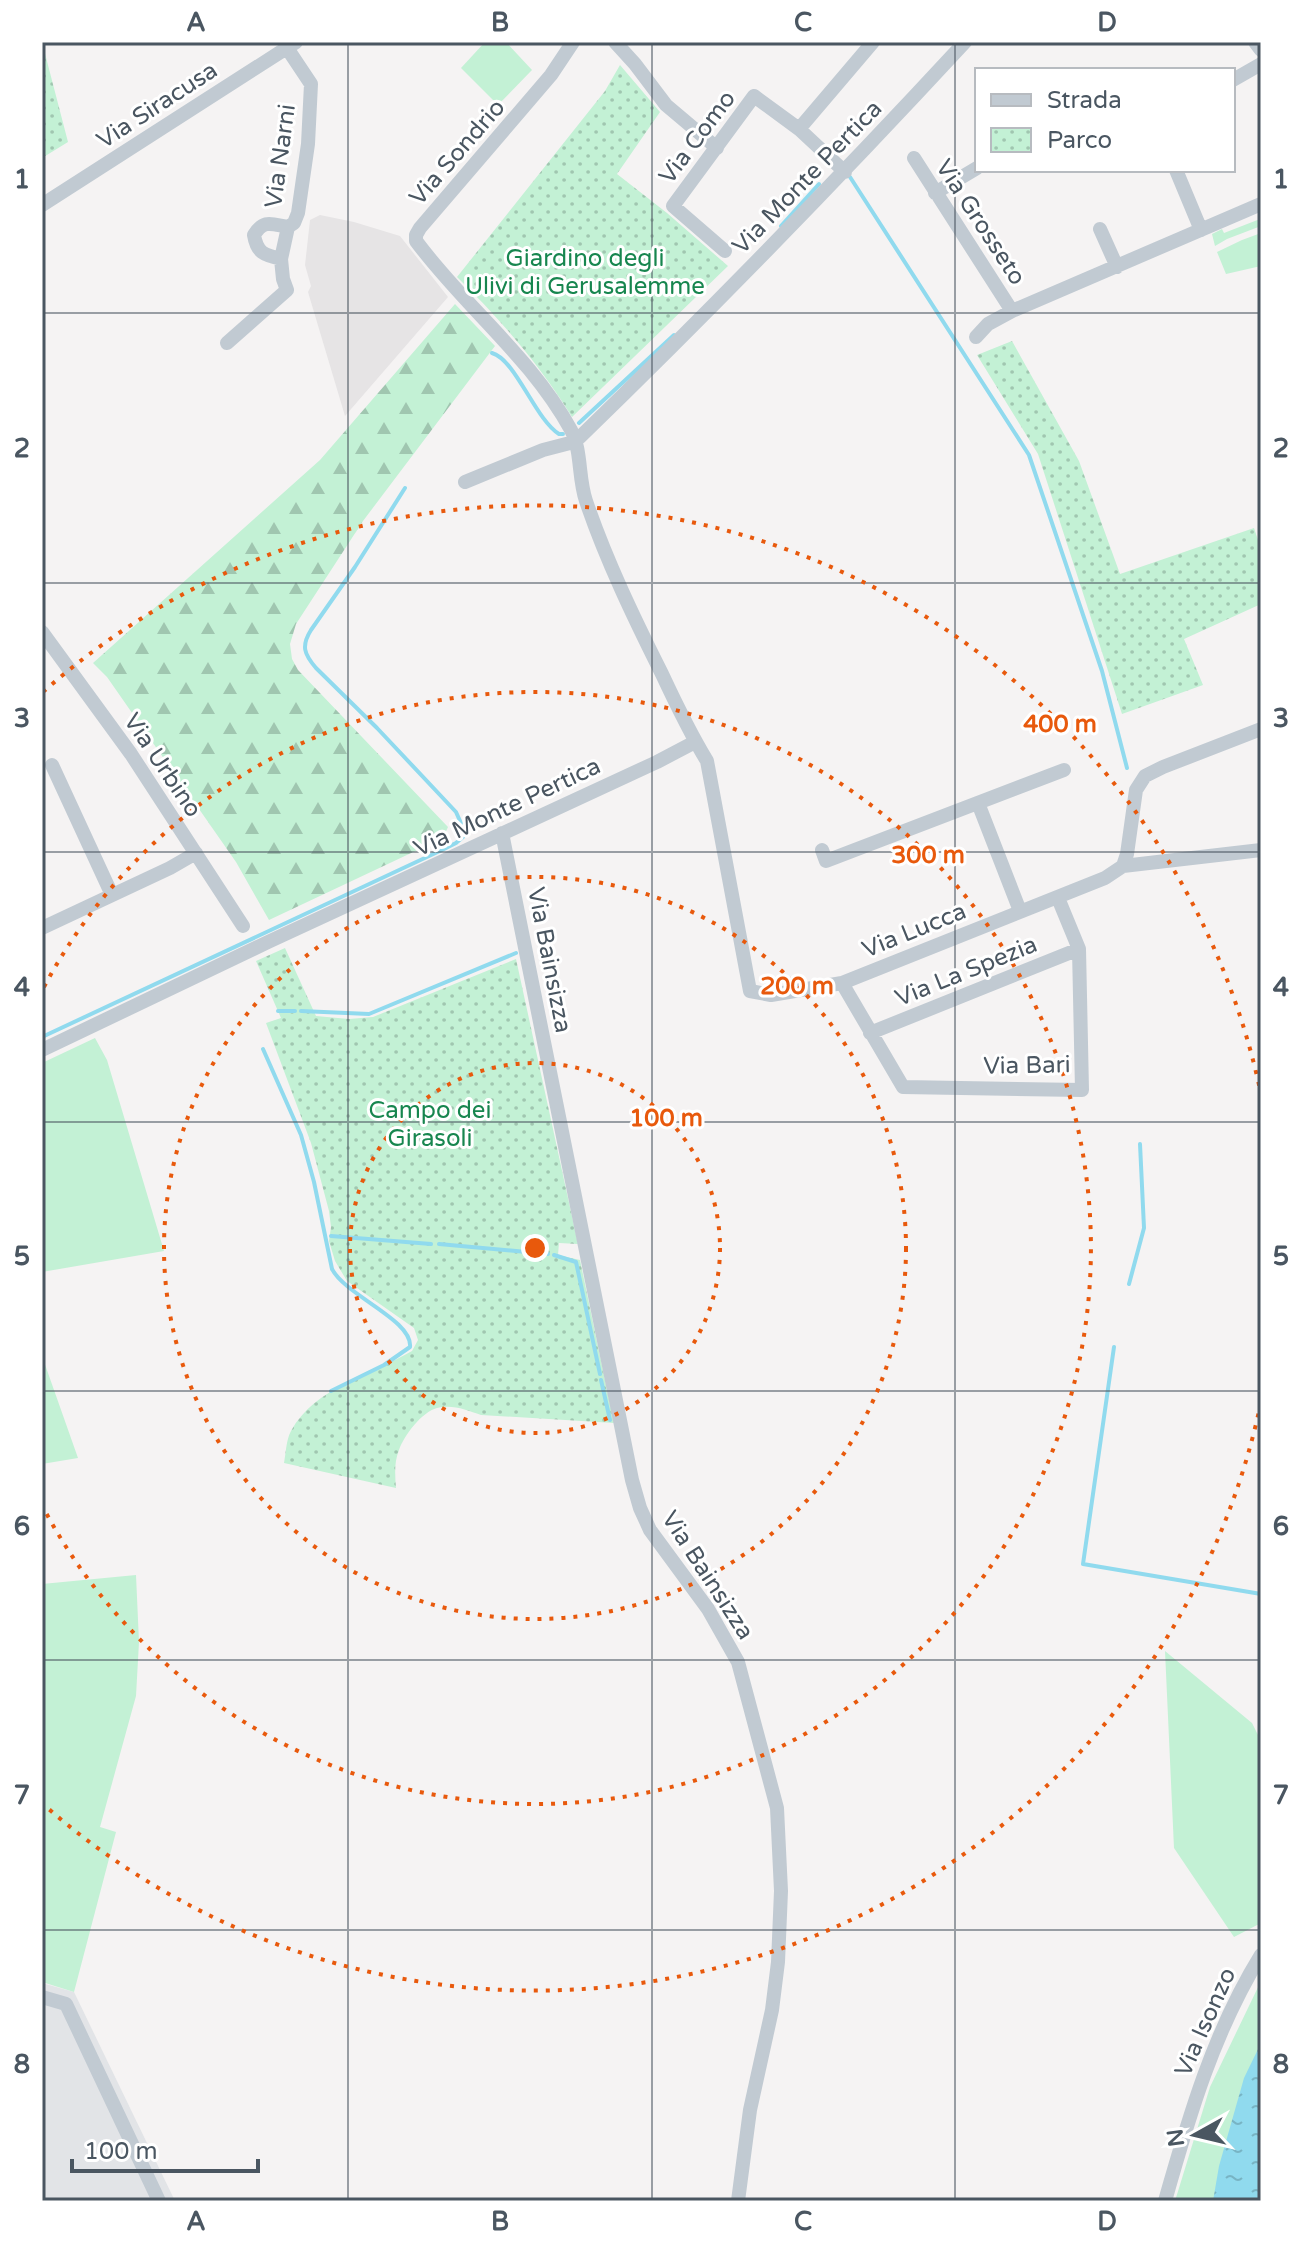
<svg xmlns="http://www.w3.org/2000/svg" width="1303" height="2243" font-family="'Varela Round',sans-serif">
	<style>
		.education { fill: #e6e4e5 }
		.airport { fill: #e2e4e7 }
		.grass { fill: #c3f1d5 }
		.forest { fill: url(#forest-firs) }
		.park { fill: url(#park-dots) }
		.water { fill: url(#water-ripples) }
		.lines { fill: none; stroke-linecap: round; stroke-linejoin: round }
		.stream { stroke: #90daee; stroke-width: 4 }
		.minor { stroke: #c1cad2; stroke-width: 14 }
		.grid { fill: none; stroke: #4a5661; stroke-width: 2; stroke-opacity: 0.55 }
		.ring { fill: none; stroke: #e8590c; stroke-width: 4; stroke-dasharray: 4 8 }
		.labels { text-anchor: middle; stroke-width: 6; stroke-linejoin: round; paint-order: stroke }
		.street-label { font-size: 24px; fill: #4a5661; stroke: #fff }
		.park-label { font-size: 24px; fill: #17864f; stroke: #fff }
		.centre { fill: #e8590c; stroke: #fff; stroke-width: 4 }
		.ring-label { font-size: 24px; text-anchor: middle; font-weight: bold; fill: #e8590c; stroke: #fff; stroke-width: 6; stroke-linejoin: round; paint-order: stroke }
		.neatline { fill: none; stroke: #4a5661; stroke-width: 3 }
		.grid-label { font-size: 26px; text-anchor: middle; font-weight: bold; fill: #4a5661 }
	</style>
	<defs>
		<pattern id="forest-firs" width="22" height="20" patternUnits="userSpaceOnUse" patternTransform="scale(2)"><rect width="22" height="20" fill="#c3f1d5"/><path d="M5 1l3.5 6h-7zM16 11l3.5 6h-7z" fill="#a0c6b0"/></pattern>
		<pattern id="park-dots" width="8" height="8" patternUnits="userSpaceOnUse" patternTransform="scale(2)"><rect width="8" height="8" fill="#c3f1d5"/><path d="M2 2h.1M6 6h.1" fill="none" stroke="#a0c6b0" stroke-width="1.8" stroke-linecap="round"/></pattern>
		<pattern id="water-ripples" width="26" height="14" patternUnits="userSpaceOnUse" patternTransform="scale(2)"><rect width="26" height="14" fill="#90daee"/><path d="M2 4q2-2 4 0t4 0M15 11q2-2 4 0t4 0" fill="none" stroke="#78b4c4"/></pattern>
	</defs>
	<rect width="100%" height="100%" fill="#f5f3f3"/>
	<!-- education -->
	<path class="education" d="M320 215 354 222 400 236 448 297 345 416 308 292 311 286 305 265 310 220Z"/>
	<!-- airport -->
	<path class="airport" d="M42 1983 74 1992 175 2201H42Z"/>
	<!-- grass -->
	<path class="grass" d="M485 42H506L532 70 498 105 461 68Z
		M1260 219 1261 226 1227 239 1215 246 1212 234 1222 229 1224 233Z
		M1261 233V266L1226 274 1217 252 1242 240Z
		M95 1038 107 1060 164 1251 42 1272V1063Z
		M42 1356 78 1458 42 1464Z
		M136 1575 139 1642 136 1696 100 1827 116 1832 74 1992 42 1982V1584Z
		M1165 1651 1252 1723 1261 1741V1923L1234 1937 1174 1848Z
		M1261 1981V2201H1175L1210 2087Z"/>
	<!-- forest -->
	<path class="forest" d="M455 304 495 346 363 521 296 624 290 644 292 659 298 670 448 827 443 838 269 920 236 862 107 677 93 663 320 460Z"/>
	<!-- park -->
	<path class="park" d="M42 42 68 142 42 158Z
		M620 65 660 112 617 174 667 213 728 266 572 417C540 365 501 320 457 277L605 91Z
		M1012 341 1079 461 1120 574 1254 528 1261 549V604L1184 639 1203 685 1122 714 1038 454 977 355Z
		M285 948 316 1016 349 1019 373 1017 516 959 578 1244 559 1243 558 1255 580 1260 614 1423 481 1415C467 1410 452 1404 437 1408 422 1412 404 1435 399 1450 394 1462 395 1475 396 1488L284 1463C286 1453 286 1440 291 1431 315 1387 371 1375 412 1351L418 1340 414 1328 347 1281 335 1261 329 1241 331 1227 329 1211 311 1143 266 1023 281 1018 256 961Z"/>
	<!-- water -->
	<path class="water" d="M1261 2043V2201H1213L1219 2166 1244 2078Z"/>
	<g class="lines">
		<!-- stream -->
		<path class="stream" d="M850 177 1029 455 1102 671 1127 768
			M781 226 819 184
			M492 353C516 360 535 419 559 434H563
			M579 423 674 335
			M278 1011H295
			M301 1011 369 1014 516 953
			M42 1037 444 849 456 843 463 837 464 830 456 812 377 728 316 668C304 654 301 646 311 630L355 567 405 488
			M263 1049 301 1135 314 1182 332 1269C346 1296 413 1320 410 1347L384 1365 331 1391
			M331 1236 431 1244
			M439 1244 548 1254
			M554 1255 576 1262 600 1374
			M1129 1284 1144 1228 1140 1144
			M1114 1347 1083 1564 1261 1594
			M601 1380 610 1420"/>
		<!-- minor -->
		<path class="minor" d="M573 42 551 75 420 228 416 235V241C465 307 531 357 571 430 582 451 578 478 586 501 606 560 634 618 662 674 676 704 690 733 707 761L750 991 771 995 842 983 1105 878 1123 866 1127 854 1136 790 1145 776 1163 767 1261 729
			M615 42 635 64 666 105 717 148
			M1255 42 1261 50
			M287 48 311 84 308 144 298 213 294 223 288 227 281 259C264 255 257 253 254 235 264 219 271 224 288 227
			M1233 80 1261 64
			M799 129 873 42
			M914 158 1012 311
			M1176 170 1201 230
			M935 193 977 168
			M42 205 296 42
			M1100 229 1117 267
			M725 251 673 206 754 96 799 129 845 172
			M976 337 988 324 1012 311 1261 204
			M227 343 287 290 283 279 281 259
			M465 482 543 450 570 443 580 437C712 309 840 177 965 42
			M42 632 131 754 243 926
			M52 765 112 895
			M978 803 1020 911
			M502 833 632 1480 640 1508 650 1530 708 1609 738 1662 777 1808 781 1891 778 1962 772 2010 750 2110 738 2201
			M822 850 826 861 1064 770
			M1123 866 1261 850
			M42 928 170 868 196 853
			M842 983 903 1087 1082 1090 1079 949 1058 898
			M870 1033 1079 949
			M42 1050 268 942 657 762 695 742
			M42 1997 66 2004 159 2201
			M1165 2201C1189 2116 1214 2031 1261 1955"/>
	</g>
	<!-- grid -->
	<path class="grid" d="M348 42V2201M652 42V2201M955 42V2201M42 313H1261M42 583H1261M42 852H1261M42 1122H1261M42 1391H1261M42 1660H1261M42 1930H1261"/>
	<!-- distance rings -->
	<g class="ring">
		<circle cx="535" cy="1248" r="185"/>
		<circle cx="535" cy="1248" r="371"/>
		<path d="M44 987A556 556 0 1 1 44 1509"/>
		<path d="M1261 1402A742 742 0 0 1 43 1804M43 692A742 742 0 0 1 1261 1094"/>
	</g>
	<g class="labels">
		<!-- street labels -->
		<g class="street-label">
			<text transform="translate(157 105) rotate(-33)" y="8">Via Siracusa</text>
			<text transform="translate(697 137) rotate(-53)" y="8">Via Como</text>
			<text transform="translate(457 152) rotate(-49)" y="8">Via Sondrio</text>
			<text transform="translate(280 156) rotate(-82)" y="8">Via Narni</text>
			<text transform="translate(807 177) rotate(-46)" y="8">Via Monte Pertica</text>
			<text transform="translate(981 222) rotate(57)" y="8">Via Grosseto</text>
			<text transform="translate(163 765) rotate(56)" y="8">Via Urbino</text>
			<text transform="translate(507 807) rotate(-25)" y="8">Via Monte Pertica</text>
			<text transform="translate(914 930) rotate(-22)" y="8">Via Lucca</text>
			<text transform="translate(550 960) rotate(79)" y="8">Via Bainsizza</text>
			<text transform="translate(966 971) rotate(-22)" y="8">Via La Spezia</text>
			<text transform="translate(1027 1065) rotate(-1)" y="8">Via Bari</text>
			<text transform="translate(708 1575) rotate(57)" y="8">Via Bainsizza</text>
			<text transform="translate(1205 2022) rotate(-66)" y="8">Via Isonzo</text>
		</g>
		<!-- park labels -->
		<g class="park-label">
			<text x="585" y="266">Giardino degli<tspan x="585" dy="28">Ulivi di Gerusalemme</tspan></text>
			<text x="430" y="1118">Campo dei<tspan x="430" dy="28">Girasoli</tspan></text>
		</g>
	</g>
	<circle cx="535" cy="1248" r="12" class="centre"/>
	<g class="ring-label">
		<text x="1060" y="732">400 m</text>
		<text x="928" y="863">300 m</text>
		<text x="797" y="994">200 m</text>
		<text x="666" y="1126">100 m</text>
	</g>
	<!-- border -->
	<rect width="1303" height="2243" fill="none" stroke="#ffffff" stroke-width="88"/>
	<!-- legend -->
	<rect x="975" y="68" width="260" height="104" fill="#ffffff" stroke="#b7bbc0" stroke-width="2"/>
	<rect x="991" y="94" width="40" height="12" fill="#c1cad2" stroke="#b7bbc0" stroke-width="2"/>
	<text x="1047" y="108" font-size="24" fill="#4a5661">Strada</text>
	<rect x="991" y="128" width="40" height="24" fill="url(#park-dots)" stroke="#b7bbc0" stroke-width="2"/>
	<text x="1047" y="148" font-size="24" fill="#4a5661">Parco</text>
	<!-- north arrow -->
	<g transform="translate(1195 2135) rotate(262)" stroke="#ffffff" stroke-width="6" paint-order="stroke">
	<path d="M0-6L14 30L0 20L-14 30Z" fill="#4a5661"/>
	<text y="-12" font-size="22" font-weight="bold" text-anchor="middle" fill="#4a5661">N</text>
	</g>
	<!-- scale -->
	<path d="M72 2159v12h186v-12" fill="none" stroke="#4a5661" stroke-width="4"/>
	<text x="84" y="2159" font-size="24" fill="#4a5661" stroke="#ffffff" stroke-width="6" paint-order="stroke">100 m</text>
	<rect x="44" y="44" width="1215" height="2155" class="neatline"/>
	<g class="grid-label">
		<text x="196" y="31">A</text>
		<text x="500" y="31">B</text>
		<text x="803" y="31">C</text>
		<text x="1107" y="31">D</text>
		<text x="22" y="188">1</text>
		<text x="1281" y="188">1</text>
		<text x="22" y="457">2</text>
		<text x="1281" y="457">2</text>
		<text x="22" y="727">3</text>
		<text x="1281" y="727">3</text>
		<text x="22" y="996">4</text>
		<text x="1281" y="996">4</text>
		<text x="22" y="1265">5</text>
		<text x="1281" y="1265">5</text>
		<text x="22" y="1535">6</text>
		<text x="1281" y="1535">6</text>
		<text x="22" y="1804">7</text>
		<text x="1281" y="1804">7</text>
		<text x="22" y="2073">8</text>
		<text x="1281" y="2073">8</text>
		<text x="196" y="2230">A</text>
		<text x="500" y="2230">B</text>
		<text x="803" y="2230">C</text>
		<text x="1107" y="2230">D</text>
	</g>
</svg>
